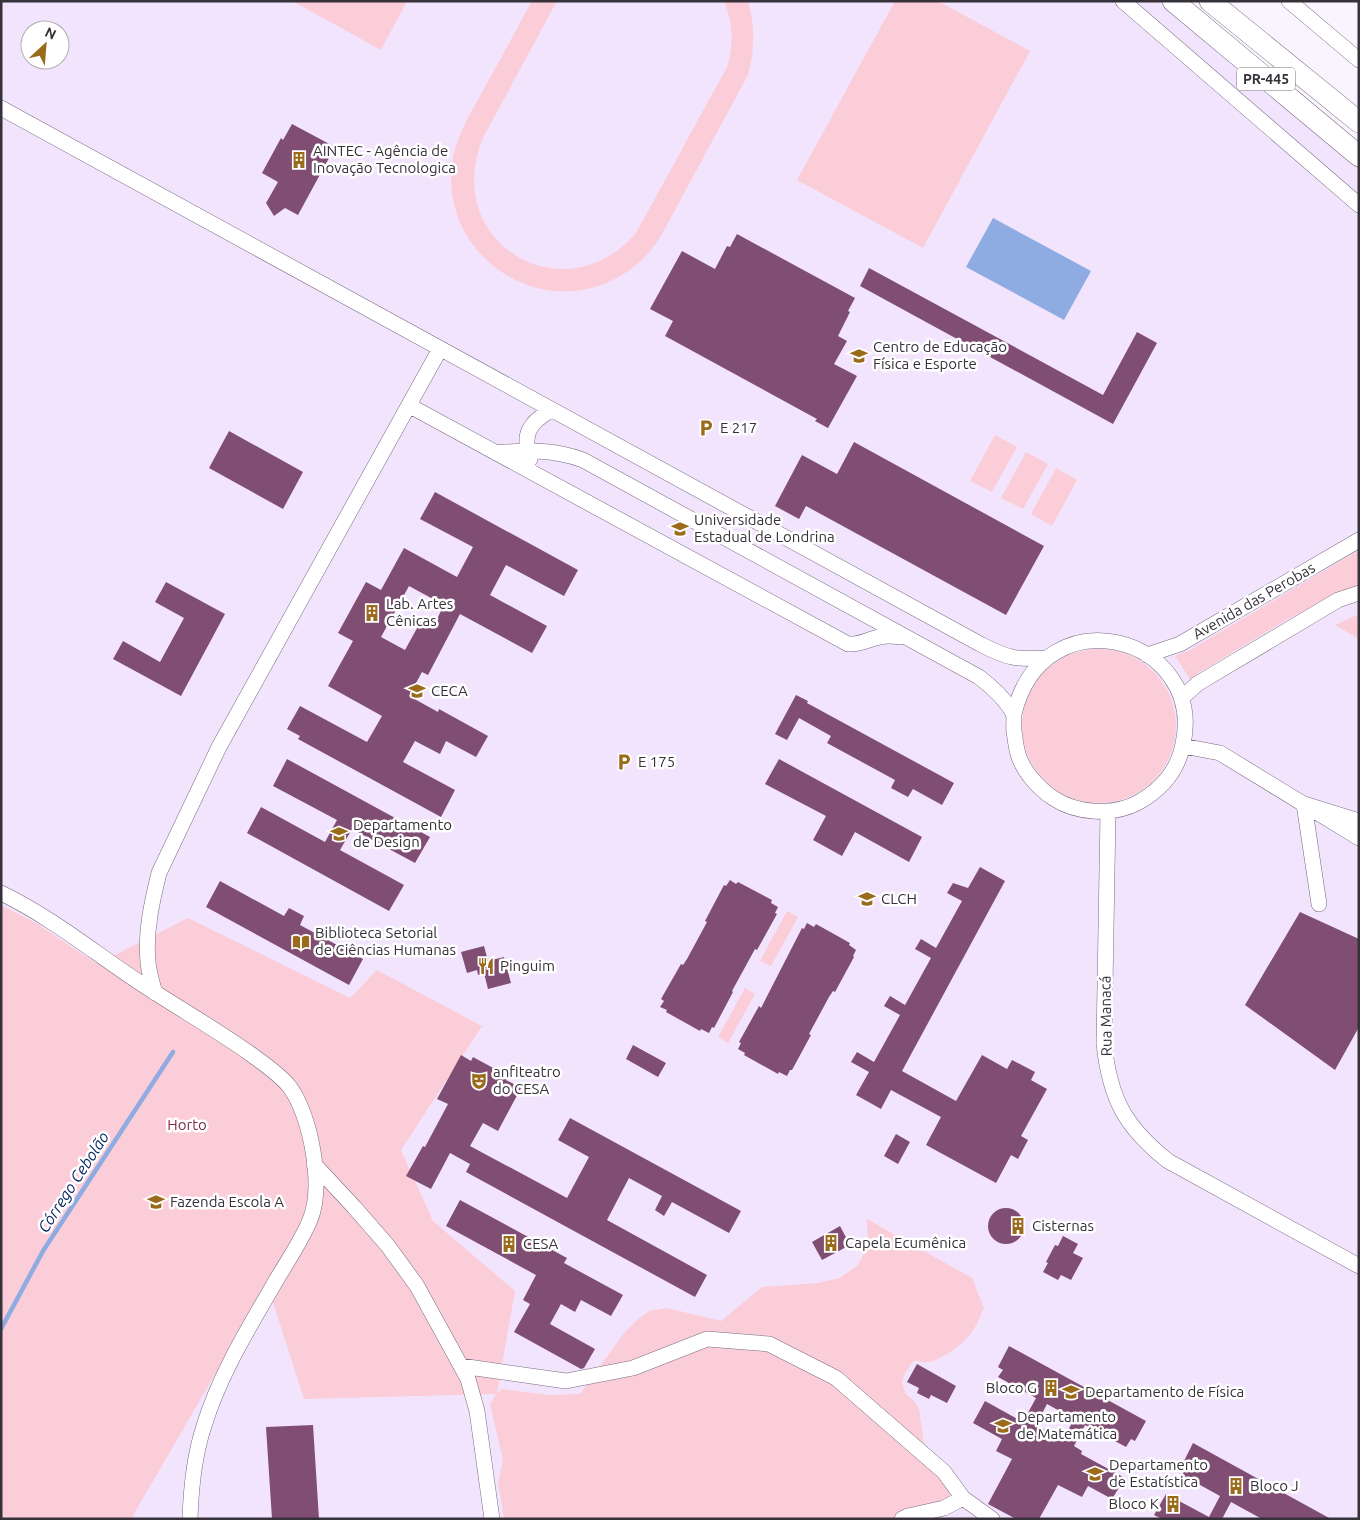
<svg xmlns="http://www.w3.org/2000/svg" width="1360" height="1520" font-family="Ubuntu,sans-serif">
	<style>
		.built { fill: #f3e4fd; fill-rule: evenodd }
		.green { fill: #fbcdd8 }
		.water { fill: #8eabe2 }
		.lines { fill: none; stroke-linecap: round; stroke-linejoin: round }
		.stream { stroke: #8eabe2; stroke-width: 4.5 }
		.building { fill: #804d73; fill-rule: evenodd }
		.minor-casing { stroke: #786b80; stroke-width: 16 }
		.highway-casing { stroke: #786b80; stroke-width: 22 }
		.minor { stroke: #fff; stroke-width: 15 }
		.highway { stroke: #fff; stroke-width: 21 }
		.labels { text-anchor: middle; stroke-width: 5; stroke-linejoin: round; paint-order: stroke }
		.shield { fill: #fff; stroke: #736f75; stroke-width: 1 }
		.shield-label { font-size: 14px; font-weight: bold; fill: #37313a }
		.poi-label { font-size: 15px; fill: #37313a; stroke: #fff; text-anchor: start }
		.street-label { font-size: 15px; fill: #37313a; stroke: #fff }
		.park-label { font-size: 15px; fill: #7d2b48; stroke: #fff }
		.water-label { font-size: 16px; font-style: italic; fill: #0c2868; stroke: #fff }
	</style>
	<rect width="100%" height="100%" fill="#faf4fe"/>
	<!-- built -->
	<path class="built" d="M1 1H1166L1359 163V1519H1ZM30 30H60V60H30Z"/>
	<!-- green -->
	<path class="green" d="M292 1H407L381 50Z
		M532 1H557L484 136C438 239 562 318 636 233L727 67C734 44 733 23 724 1H748C755 26 755 49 748 75L662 234C654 247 645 259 632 268 555 327 447 267 451 172 453 138 473 110 488 81 503 55 517 28 532 1Z
		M895 1H938L1030 51 923 248 797 180Z
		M995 435 1017 447 992 492 970 481Z
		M1026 452 1048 464 1023 509 1001 498Z
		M1056 468 1077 480 1052 526 1031 514Z
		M1359 550V586C1301 607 1251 642 1198 673L1192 682 1175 656 1190 650Z
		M1359 614V639L1335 625Z
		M1022 726a77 77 0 1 1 154 0a77 77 0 1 1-154 0Z
		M1 905 38 924 97 964 188 918 350 998 377 970 482 1026 401 1150 433 1221 515 1291 497 1393 503 1389 550 1395 580 1394 624 1333 636 1321 649 1311 667 1308 721 1321 762 1287 818 1283 840 1278 858 1265 868 1245 867 1219 972 1278 984 1308C980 1316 977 1326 971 1333 965 1343 940 1361 928 1362 923 1363 919 1360 913 1361L905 1373 902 1382 905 1393 914 1401 919 1409 924 1444 957 1498 902 1512 894 1519H504L498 1482 503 1460 490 1404 496 1394 304 1399 269 1290 225 1357 131 1519H1Z
		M787 911 798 917 771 966 760 961Z
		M745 988 755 994 728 1043 718 1037Z"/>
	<!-- water -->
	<path class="water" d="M993 218 1091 271 1064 320 966 267Z"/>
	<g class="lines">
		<!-- stream -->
		<path class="stream" d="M1 1329 43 1251 173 1052"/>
	</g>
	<!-- building -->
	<path class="building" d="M292 124 335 147 298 215 285 208 274 216 266 203 278 182 262 173 281 138 283 140Z
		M737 234 855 298 848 311 850 312 838 336 847 341 834 364 857 376 828 428 815 421 817 419 665 336 673 321 650 309 682 251 715 269 727 246 730 247Z
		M869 268 1103 395 1137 332 1157 343 1113 424 860 286Z
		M229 431 303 472 283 509 209 468Z
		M854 442 1044 546 1006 615 806 506 799 519 775 506 802 455 837 474Z
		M435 492 578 570 564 596 506 565 490 595 547 626 532 653 460 614 428 675 422 672 409 696 438 712 439 709 488 736 476 757 446 741 440 754 415 741 403 762 455 790 441 817 298 739 300 736 287 729 300 706 367 742 382 716 328 686 353 641 338 633 366 582 381 590 404 548 457 577 473 547 420 519ZM409 586 444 605 433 627 421 621 405 650 381 637Z
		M166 582 225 614 181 696 113 659 123 641 160 662 184 618 155 602Z
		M796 695 808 701 807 703 954 783 942 805 913 789 908 797 891 788 895 780 827 743 831 736 799 718 787 740 775 734Z
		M287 759 430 837 415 863 352 829 340 850 404 885 389 911 247 833 261 807 325 842 337 820 273 786Z
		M779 759 922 837 909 862 855 832 842 856 813 840 826 816 765 784Z
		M980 867 1005 881 902 1071 956 1101 982 1055 1007 1069 1012 1060 1035 1072 1031 1080 1047 1089 1021 1136 1028 1140 1018 1159 1011 1155 996 1183 926 1145 941 1117 891 1090 881 1109 856 1095 869 1072 851 1062 857 1052 874 1062 900 1015 884 1006 890 996 905 1005 931 958 915 949 921 939 936 948 962 901 947 893 953 883 968 888Z
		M730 880 736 884 738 882 772 900 771 903 778 907 775 913 777 914 757 950 755 949 732 991 733 992 714 1028 712 1027 709 1033 701 1029 700 1031 666 1012 667 1010 660 1007 664 1001 661 999 681 964 683 965 687 959 707 922 705 921 724 885 726 886Z
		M220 881 284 916 289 908 304 916 300 925 363 959 349 985 206 907Z
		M1300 912 1359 939V1027L1335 1070 1245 1005Z
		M807 923 814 927 816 924 850 943 849 945 856 950 853 956 854 957 835 992 833 991 829 997 809 1034 811 1035 792 1070H790L787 1076 779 1072 778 1074 744 1055 745 1053 738 1049 741 1043 739 1042 759 1006 761 1008 802 928 804 929Z
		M484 946 488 961 504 957 511 983 488 989 484 973 478 975 477 970 467 973 461 952Z
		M633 1045 666 1063 658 1077 626 1059Z
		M461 1055 471 1061 473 1057 508 1076 506 1080 521 1088 498 1131 483 1123 470 1146 567 1198 589 1157 558 1140 570 1118 741 1211 729 1233 672 1202 664 1216 655 1210 662 1196 629 1178 607 1220 707 1275 695 1297 466 1172 470 1164 450 1153 431 1189 406 1176 423 1146 425 1147 448 1104 437 1099Z
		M896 1134 910 1142 898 1164 884 1156Z
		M460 1200 567 1258 564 1263 623 1295 611 1316 581 1300 575 1312 561 1304 550 1324 595 1349 584 1368 581 1369 514 1332 530 1304 523 1300 536 1275 446 1226Z
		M988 1226a18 18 0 1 1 36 0a18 18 0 1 1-36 0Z
		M840 1226 850 1245 822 1260 812 1242Z
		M1063 1236 1078 1244 1073 1253 1083 1258 1071 1280 1061 1275 1058 1280 1043 1272 1048 1263 1046 1262 1055 1245 1058 1246Z
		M1009 1346 1146 1421 1135 1441 1131 1439 1126 1447 1085 1425 1074 1446 1082 1451 1081 1454 1125 1478 1112 1499 1088 1486 1082 1497 1058 1485 1039 1519H1016L988 1504 1012 1459 996 1451 1002 1439 973 1423 985 1401 1023 1422 1036 1398 998 1377 1003 1370 998 1367ZM1047 1404 1074 1419 1063 1440 1036 1425Z
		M917 1364 956 1386 947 1403 931 1395 929 1399 917 1393 919 1388 907 1382Z
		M313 1425 319 1519H272L266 1427Z
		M1193 1443 1331 1519H1262L1231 1502 1222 1519H1162L1154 1515 1166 1494 1209 1517 1220 1496 1182 1475 1187 1467 1182 1465Z"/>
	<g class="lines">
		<!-- minor casing -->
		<g class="minor-casing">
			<path id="minor" d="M1123 1 1359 205
				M1289 1 1359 60
				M1 108 980 644C1007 658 1016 660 1046 658
				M410 406 848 644C861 645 868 639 880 637 887 635 894 636 901 637
				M496 453C526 450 554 449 583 460L979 677C992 687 1005 698 1013 713 1015 718 1013 726 1014 731 1015 739 1016 747 1018 754 1023 771 1038 788 1053 798 1077 814 1114 816 1139 802 1162 789 1178 770 1183 744 1206 636 1043 592 1014 714
				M530 459C522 434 529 423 551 410
				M1147 655 1180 644 1359 540
				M1182 698 1197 684 1338 600 1359 593
				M1183 746 1220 753 1359 838
				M1108 812 1104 1044C1110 1099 1125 1127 1168 1161L1359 1266
				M1 893C53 918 97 955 145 986 180 1009 217 1030 252 1055 264 1064 279 1074 289 1086 311 1115 324 1186 310 1220 301 1242 286 1263 274 1284 248 1329 219 1376 204 1426 194 1456 191 1487 190 1519
				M1319 904 1304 804 1359 821
				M155 993C152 983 149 973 148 962 145 933 152 901 159 873L219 747 440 349
				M314 1164 354 1207 388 1246 417 1286 468 1379 477 1411 492 1519
				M461 1366 566 1381 633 1368 707 1339 769 1344 836 1378 944 1472 963 1498 992 1519
				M902 1519 908 1516 944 1508 963 1498"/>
		</g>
		<!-- highway casing -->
		<g class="highway-casing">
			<path id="highway" d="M1173 1 1359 156
				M1210 1 1359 122"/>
		</g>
		<!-- minor -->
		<use href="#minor" class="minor"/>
		<!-- highway -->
		<use href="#highway" class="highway"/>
	</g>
	<!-- icons -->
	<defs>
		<g id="building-bare" transform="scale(1.35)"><path d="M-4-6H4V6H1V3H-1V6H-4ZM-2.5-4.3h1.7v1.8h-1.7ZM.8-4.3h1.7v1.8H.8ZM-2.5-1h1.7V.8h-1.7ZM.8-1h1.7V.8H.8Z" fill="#996b1b" stroke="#fff" stroke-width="2.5" paint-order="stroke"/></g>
		<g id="university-bare" transform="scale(1.35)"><path d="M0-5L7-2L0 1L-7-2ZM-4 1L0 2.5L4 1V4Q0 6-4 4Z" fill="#996b1b" stroke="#fff" stroke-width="2.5" paint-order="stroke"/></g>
		<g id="parking-bare" transform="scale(1.35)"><path d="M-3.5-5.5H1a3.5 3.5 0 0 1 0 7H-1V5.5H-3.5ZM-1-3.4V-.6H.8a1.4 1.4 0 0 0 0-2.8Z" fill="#996b1b" stroke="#fff" stroke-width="2.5" paint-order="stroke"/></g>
		<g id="library-bare" transform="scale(1.35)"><path d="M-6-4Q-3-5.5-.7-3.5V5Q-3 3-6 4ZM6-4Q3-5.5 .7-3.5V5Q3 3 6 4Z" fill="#996b1b" stroke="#fff" stroke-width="2.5" paint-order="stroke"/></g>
		<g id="restaurant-bare" transform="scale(1.35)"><path d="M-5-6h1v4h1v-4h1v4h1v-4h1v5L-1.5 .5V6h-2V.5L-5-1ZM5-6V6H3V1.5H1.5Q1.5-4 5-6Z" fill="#996b1b" stroke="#fff" stroke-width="2.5" paint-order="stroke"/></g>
		<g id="theatre-bare" transform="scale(1.35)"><path d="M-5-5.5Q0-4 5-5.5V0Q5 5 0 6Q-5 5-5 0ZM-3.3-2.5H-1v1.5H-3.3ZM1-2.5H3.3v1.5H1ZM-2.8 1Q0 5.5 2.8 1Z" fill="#996b1b" stroke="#fff" stroke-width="2.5" paint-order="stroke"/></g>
	</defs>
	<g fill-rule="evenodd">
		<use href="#building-bare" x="299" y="160"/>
		<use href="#university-bare" x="859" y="356"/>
		<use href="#parking-bare" x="706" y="428"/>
		<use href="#university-bare" x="680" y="529"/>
		<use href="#building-bare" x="372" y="613"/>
		<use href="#university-bare" x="417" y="691"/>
		<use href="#parking-bare" x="624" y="762"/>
		<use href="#university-bare" x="339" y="834"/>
		<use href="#university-bare" x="867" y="899"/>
		<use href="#library-bare" x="301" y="942"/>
		<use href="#restaurant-bare" x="486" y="966"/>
		<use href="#theatre-bare" x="479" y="1081"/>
		<use href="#university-bare" x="156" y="1202"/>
		<use href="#building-bare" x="1018" y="1226"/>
		<use href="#building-bare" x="831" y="1243"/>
		<use href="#building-bare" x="509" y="1244"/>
		<use href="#building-bare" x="1051" y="1388"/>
		<use href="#university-bare" x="1071" y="1392"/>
		<use href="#university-bare" x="1003" y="1426"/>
		<use href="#university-bare" x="1095" y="1474"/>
		<use href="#building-bare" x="1236" y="1486"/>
		<use href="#building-bare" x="1173" y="1504"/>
	</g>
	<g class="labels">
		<!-- shield labels -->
		<rect class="shield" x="1237" y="67.5" width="58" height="23" rx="4"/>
		<g class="shield-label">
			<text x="1266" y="84">PR-445</text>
		</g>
		<!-- poi labels -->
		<g class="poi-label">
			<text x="313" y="156">AINTEC - Agência de<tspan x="313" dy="17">Inovação Tecnologica</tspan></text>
			<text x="873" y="352">Centro de Educação<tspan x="873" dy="17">Física e Esporte</tspan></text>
			<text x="720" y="433">E 217</text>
			<text x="694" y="525">Universidade<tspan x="694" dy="17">Estadual de Londrina</tspan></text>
			<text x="386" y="609">Lab. Artes<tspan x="386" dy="17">Cênicas</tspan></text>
			<text x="431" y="696">CECA</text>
			<text x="638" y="767">E 175</text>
			<text x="353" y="830">Departamento<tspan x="353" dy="17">de Design</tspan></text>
			<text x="881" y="904">CLCH</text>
			<text x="315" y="938">Biblioteca Setorial<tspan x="315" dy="17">de Ciências Humanas</tspan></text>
			<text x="500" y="971">Pinguim</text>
			<text x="493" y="1077">anfiteatro<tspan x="493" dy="17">do CESA</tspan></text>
			<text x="170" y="1207">Fazenda Escola A</text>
			<text x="1032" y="1231">Cisternas</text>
			<text x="845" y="1248">Capela Ecumênica</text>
			<text x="523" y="1249">CESA</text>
			<text x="1037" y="1393" text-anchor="end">Bloco G</text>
			<text x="1085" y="1397">Departamento de Física</text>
			<text x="1017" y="1422">Departamento<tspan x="1017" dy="17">de Matemática</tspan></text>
			<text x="1109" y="1470">Departamento<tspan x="1109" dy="17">de Estatística</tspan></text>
			<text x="1250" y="1491">Bloco J</text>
			<text x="1159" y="1509" text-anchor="end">Bloco K</text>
		</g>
		<!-- street labels -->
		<g class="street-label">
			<text transform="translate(1254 601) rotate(-30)" y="5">Avenida das Perobas</text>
			<text transform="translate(1106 1016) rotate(-91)" y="5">Rua Manacá</text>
		</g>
		<!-- park labels -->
		<g class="park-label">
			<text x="187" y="1130">Horto</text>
		</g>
		<!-- water labels -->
		<g class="water-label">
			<text transform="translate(73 1182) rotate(-57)" y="6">Córrego Cebolão</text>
		</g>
	</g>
	<!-- border -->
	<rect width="1360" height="1520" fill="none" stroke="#37313a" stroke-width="5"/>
	<!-- north arrow -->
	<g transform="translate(45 45) rotate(26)"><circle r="24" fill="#ffffff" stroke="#afadb0"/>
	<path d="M0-4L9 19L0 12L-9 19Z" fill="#996b1b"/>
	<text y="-8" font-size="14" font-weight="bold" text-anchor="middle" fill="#37313a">N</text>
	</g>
</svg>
